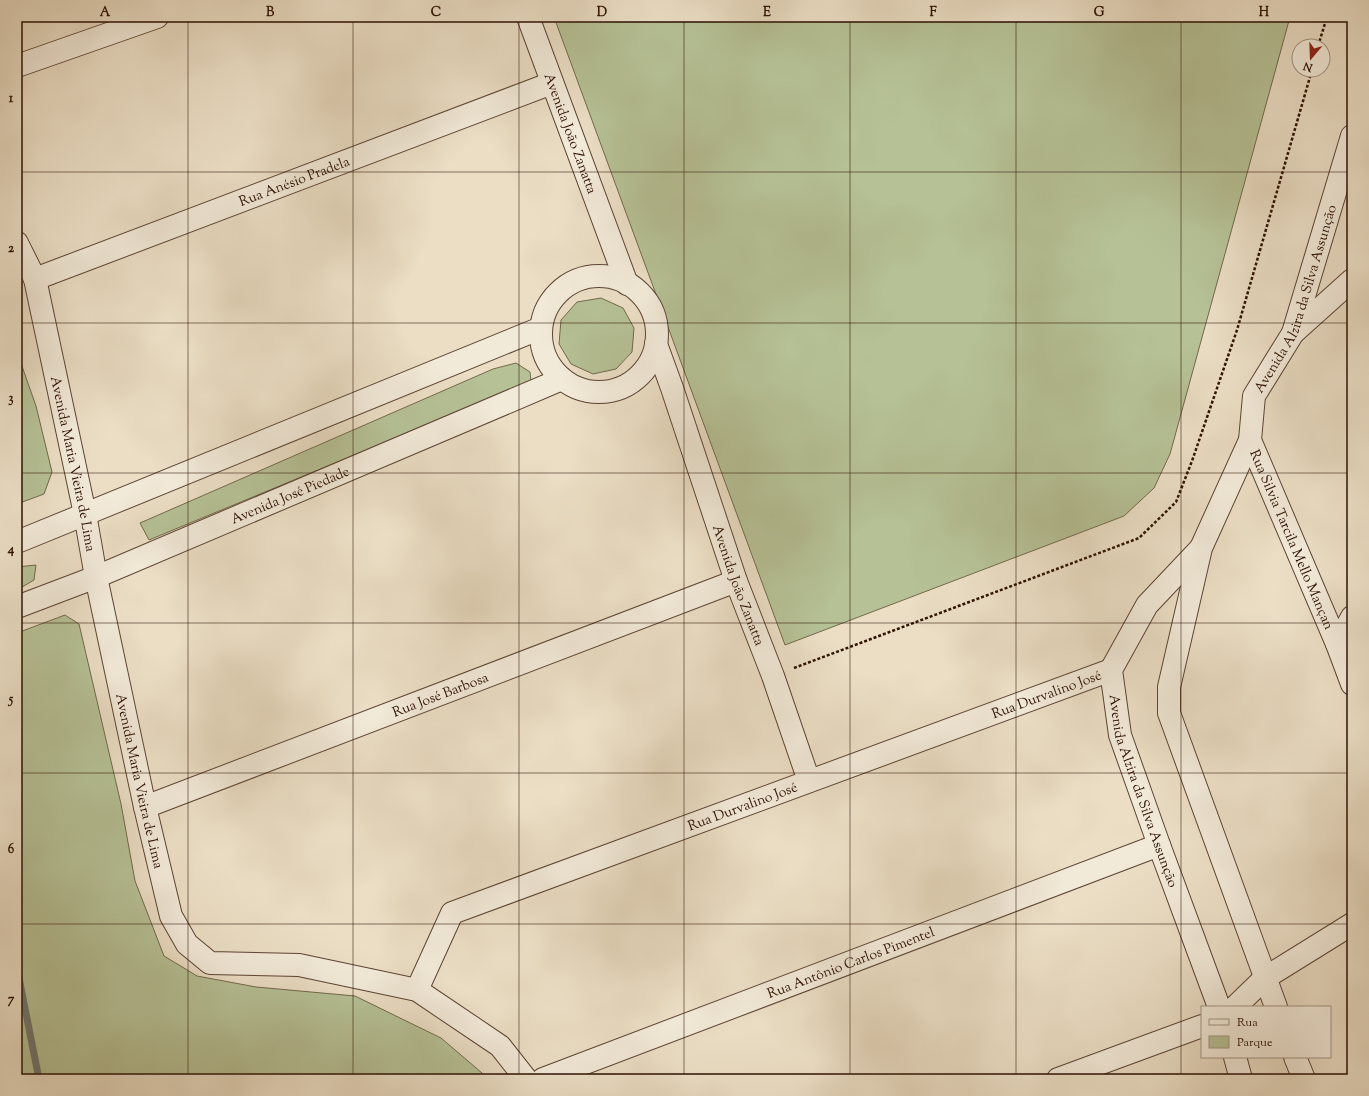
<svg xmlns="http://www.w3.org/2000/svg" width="1369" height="1096" font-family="'Sorts Mill Goudy',serif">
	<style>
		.green { fill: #b6c196; stroke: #72694c }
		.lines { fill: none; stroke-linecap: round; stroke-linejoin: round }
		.stream { stroke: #6f7771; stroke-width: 7 }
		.minor-casing { stroke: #5d4434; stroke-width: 24 }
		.path { stroke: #2e1103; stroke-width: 2.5; stroke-dasharray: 3 2; stroke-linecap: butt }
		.minor { stroke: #f2ead9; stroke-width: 22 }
		.grid { fill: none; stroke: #2e1103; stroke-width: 1; stroke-opacity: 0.55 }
		.labels { text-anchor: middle; stroke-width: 3; stroke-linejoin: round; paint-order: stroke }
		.street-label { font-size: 14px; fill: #2e1103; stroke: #f2ead9 }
		.neatline { fill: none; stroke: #2e1103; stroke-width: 1.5 }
		.grid-label { font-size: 13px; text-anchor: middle; font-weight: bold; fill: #2e1103 }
	</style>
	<rect width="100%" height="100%" fill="#ebdec5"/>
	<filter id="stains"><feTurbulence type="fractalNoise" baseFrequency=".005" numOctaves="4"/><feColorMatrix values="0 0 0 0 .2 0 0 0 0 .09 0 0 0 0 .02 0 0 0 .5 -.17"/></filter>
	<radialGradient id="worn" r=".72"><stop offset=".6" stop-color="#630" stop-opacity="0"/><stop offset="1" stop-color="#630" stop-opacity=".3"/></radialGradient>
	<!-- green -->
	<path class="green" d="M554 17H1290L1170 454 1154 488 1124 516 785 645Z
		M601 298 623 308 634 328 632 352 616 369 593 374 571 364 559 344 561 320 577 302Z
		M17 352 36 406 52 472 44 494 17 504Z
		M516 363 530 372 531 382 149 540 140 523 493 369Z
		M36 565 34 580 17 590V567Z
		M65 615 79 624 121 804 135 881 164 956 197 976 256 987 355 996 441 1038 489 1079H17V633Z"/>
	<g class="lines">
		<!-- stream -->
		<path class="stream" d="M17 968 39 1079"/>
		<!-- minor casing -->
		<g class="minor-casing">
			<g id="minor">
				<path id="s1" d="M528 17 627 284"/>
				<path d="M17 66 157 17"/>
				<path id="s2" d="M17 243 35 279 85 514 96 577 145 807 171 916 187 944 210 963 299 965 417 990 500 1046 526 1079"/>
				<circle cx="599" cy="334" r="58"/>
				<path id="s3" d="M35 279 552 83"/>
				<path d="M1293 333 1352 280"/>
				<path id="s4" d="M656 344 672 388 736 581 773 676 809 781"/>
				<path id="s5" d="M1250 440 1337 644 1352 684"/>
				<path d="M17 542 541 328"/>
				<path id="s6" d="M1200 549 1147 605 1111 670 1120 735 1159 845 1219 1007"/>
				<path id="s7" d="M17 607 96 577 562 379"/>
				<path d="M1337 644 1352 617"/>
				<path id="s8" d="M145 807 736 581"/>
				<path id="s9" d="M417 990 452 913 1111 670"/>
				<path d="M1235 1007 1265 978 1352 924"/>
				<path id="s10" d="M1276 1007 1169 713V687L1201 548 1250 440 1254 396 1293 333 1352 136"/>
				<path d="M1235 1057 1241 1079"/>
				<path d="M1295 1057 1304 1079"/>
				<path id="s11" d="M543 1079 1159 845"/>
				<path d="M1058 1079 1202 1026"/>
			</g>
		</g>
		<!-- path -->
		<path class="path" d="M1318 46 1327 17
			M794 668 1139 538 1176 502 1192 461 1237 330 1312 70"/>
		<!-- minor -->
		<use href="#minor" class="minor"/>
	</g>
	<!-- grid -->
	<path class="grid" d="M188 17V1079M353 17V1079M519 17V1079M684 17V1079M850 17V1079M1016 17V1079M1181 17V1079M17 172H1352M17 323H1352M17 473H1352M17 623H1352M17 773H1352M17 924H1352"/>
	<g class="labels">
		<!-- street labels -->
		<g class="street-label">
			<text dy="5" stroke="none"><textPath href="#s1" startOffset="124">Avenida João Zanatta</textPath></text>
			<text dy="5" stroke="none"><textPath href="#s3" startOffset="277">Rua Anésio Pradela</textPath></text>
			<text dy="5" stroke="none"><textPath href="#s10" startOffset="751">Avenida Alzira da Silva Assunção</textPath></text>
			<text dy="5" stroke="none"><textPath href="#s2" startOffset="229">Avenida Maria Vieira de Lima</textPath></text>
			<text dy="5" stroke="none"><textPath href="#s7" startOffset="295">Avenida José Piedade</textPath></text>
			<text dy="5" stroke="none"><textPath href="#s5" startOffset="108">Rua Silvia Tarcila Mello Mançan</textPath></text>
			<text dy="5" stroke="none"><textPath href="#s4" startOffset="255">Avenida João Zanatta</textPath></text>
			<text dy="5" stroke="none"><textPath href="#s8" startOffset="316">Rua José Barbosa</textPath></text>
			<text dy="5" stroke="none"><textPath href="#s9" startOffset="718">Rua Durvalino José</textPath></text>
			<text dy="5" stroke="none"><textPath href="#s2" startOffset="553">Avenida Maria Vieira de Lima</textPath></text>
			<text dy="5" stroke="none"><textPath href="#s6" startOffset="277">Avenida Alzira da Silva Assunção</textPath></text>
			<text dy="5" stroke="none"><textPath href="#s9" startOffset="394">Rua Durvalino José</textPath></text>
			<text dy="5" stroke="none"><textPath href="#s11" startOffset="329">Rua Antônio Carlos Pimentel</textPath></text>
		</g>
	</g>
	<!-- margin -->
	<rect width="1369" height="1096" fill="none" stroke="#ebdec5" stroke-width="44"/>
	<!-- legend -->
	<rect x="1201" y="1006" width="130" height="52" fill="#f2ead9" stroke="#a49383"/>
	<rect x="1209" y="1019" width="20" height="6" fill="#f2ead9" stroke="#a49383"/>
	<text x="1237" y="1026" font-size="12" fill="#2e1103">Rua</text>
	<rect x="1209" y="1036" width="20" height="12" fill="#b6c196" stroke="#a49383"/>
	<text x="1237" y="1046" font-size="12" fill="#2e1103">Parque</text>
	<!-- north arrow -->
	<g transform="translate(1311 58) rotate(199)"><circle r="19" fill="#f2ead9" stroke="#a49383"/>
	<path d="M0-3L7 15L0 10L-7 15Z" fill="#8f2418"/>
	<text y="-6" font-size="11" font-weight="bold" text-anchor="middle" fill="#2e1103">N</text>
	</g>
	<rect x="22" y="22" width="1325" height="1052" class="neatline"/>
	<g class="grid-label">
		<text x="105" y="16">A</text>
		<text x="270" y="16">B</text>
		<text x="436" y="16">C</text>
		<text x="602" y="16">D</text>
		<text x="767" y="16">E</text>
		<text x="933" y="16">F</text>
		<text x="1099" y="16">G</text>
		<text x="1264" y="16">H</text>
		<text x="11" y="102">1</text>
		<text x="11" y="252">2</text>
		<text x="11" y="402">3</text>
		<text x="11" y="553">4</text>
		<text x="11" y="703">5</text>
		<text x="11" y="853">6</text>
		<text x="11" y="1003">7</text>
	</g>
	<rect width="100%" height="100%" filter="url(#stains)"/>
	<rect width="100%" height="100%" fill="url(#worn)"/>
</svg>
